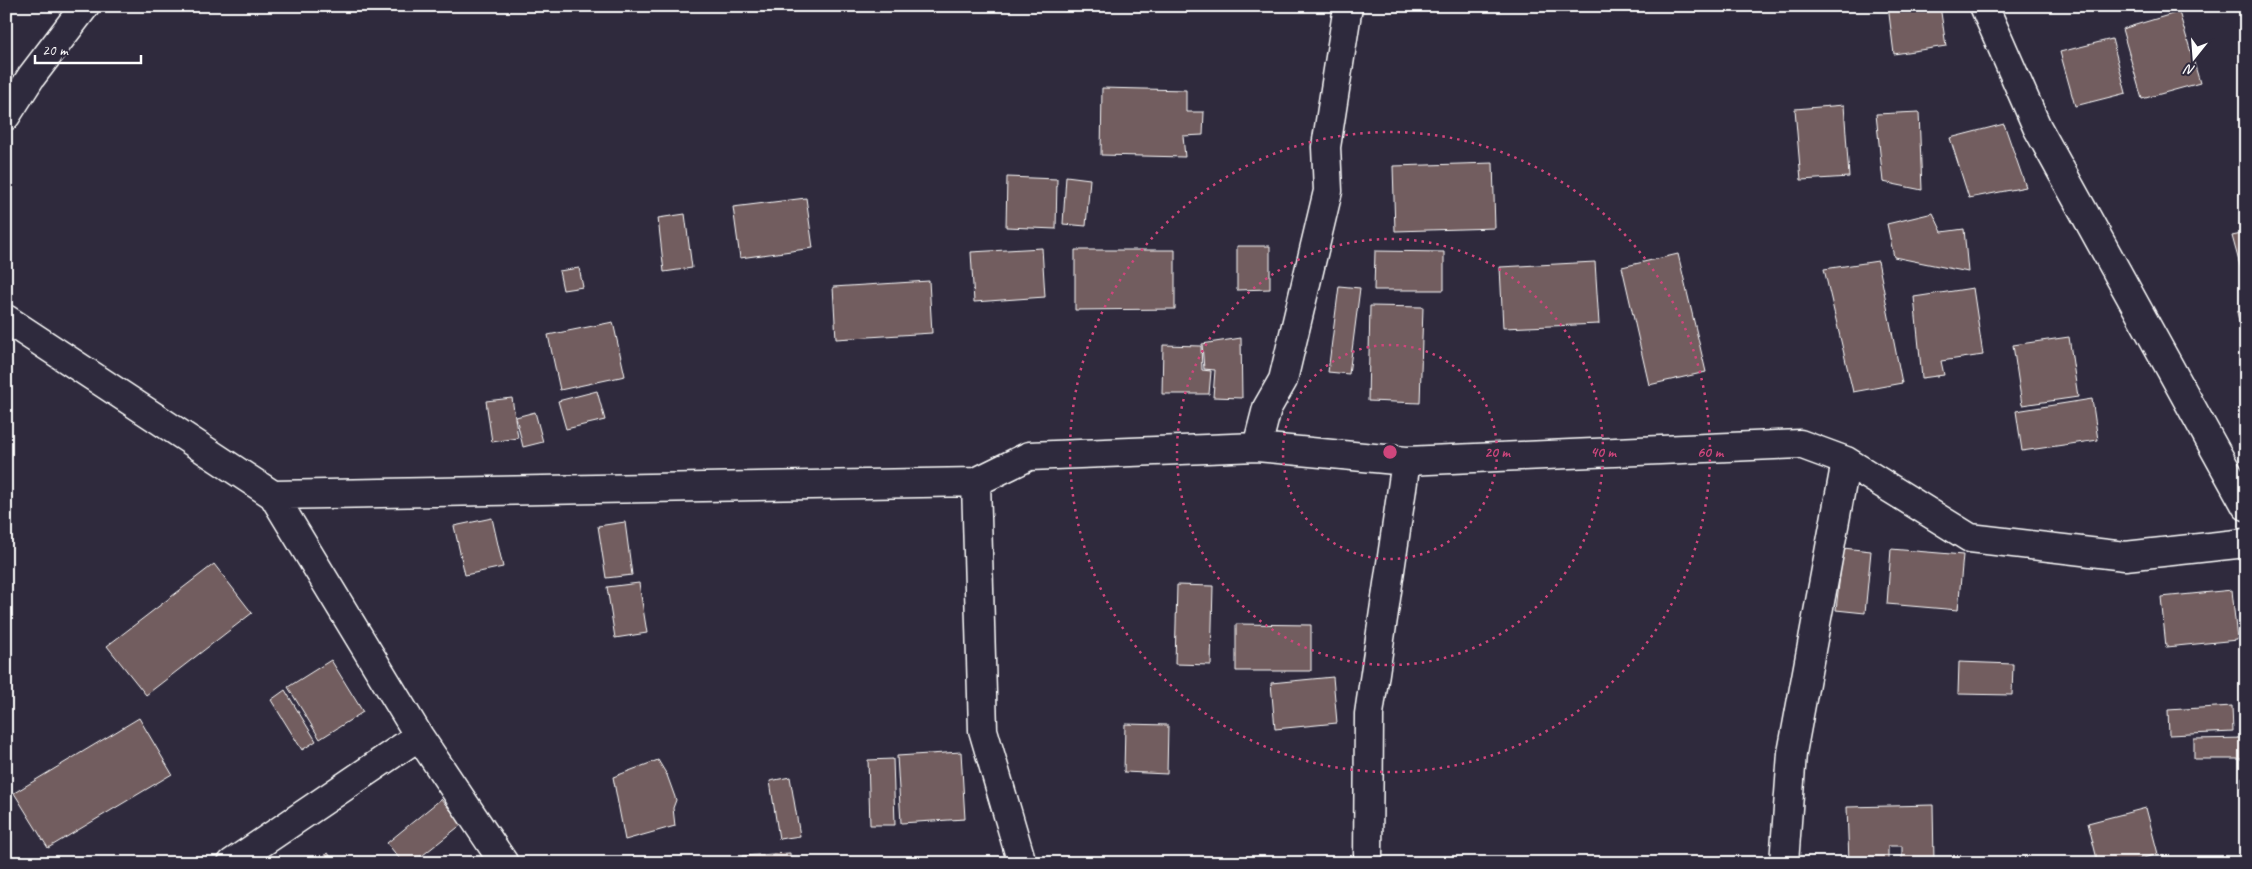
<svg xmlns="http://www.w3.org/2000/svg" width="2252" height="869" font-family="Caveat,sans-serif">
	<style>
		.building { fill: #725d5f; stroke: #fff }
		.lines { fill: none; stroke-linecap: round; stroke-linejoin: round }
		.minor-casing { stroke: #fff; stroke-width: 31 }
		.minor { stroke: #2f2a3d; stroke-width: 28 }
		.ring { fill: none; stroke: #ce467c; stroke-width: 2.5; stroke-dasharray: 2.5 5 }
		.centre { fill: #ce467c; stroke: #2f2a3d; stroke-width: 2.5 }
		.ring-label { font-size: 15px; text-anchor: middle; font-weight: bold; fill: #ce467c; stroke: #2f2a3d; stroke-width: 4; stroke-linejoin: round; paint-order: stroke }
	</style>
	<rect width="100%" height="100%" fill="#2f2a3d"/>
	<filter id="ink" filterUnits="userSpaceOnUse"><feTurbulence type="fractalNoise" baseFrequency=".02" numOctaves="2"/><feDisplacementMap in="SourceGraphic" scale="10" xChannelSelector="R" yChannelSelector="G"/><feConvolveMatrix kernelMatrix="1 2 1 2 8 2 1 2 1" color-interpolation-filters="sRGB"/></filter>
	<g filter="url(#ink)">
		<!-- building -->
		<path class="building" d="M1888 6H1940L1946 46 1894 54Z
			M2007 6H2024L2008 10Z
			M2179 12 2200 83 2142 99 2122 29Z
			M2112 39 2126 93 2075 106 2060 52Z
			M1102 88 1186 90V112H1204L1203 135 1183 136 1185 157 1101 155Z
			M1844 105 1849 177 1801 180 1795 109Z
			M1919 112 1922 190 1883 182 1876 114Z
			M2004 124 2026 187 1969 198 1950 138Z
			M1493 163 1495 228 1395 231 1393 166Z
			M1066 176 1090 179 1086 226 1063 224Z
			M1007 177 1057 179 1056 229 1006 227Z
			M806 198 813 248 740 258 733 207Z
			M1933 213 1942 232 1964 229 1968 272 1894 257 1887 224Z
			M685 214 692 268 664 272 658 218Z
			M2246 233V287L2232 236Z
			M1237 246H1270V289L1237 290Z
			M1042 248 1045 297 974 302 971 252Z
			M1075 250H1175V309L1075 310Z
			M1375 251 1444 252V290H1374Z
			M1678 254 1706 372 1649 385 1622 267Z
			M1878 261 1902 383 1853 392 1824 269Z
			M1595 262 1599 324 1503 328 1500 267Z
			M579 268 583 287 563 290 559 271Z
			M929 281 932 333 836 339 833 287Z
			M1339 286 1360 288 1349 374 1328 372Z
			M1973 288 1983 355 1941 361 1944 375 1922 378 1914 297Z
			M1370 306 1423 307 1420 403 1368 401Z
			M2246 310V332L2242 333 2237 312Z
			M613 322 625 376 560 390 548 335Z
			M2069 337 2078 397 2022 405 2013 345Z
			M1241 338 1242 398 1213 397 1215 370 1204 369 1202 344Z
			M1163 345 1201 346 1202 370 1211 371 1209 394H1162Z
			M597 391 605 420 566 429 558 401Z
			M512 398 518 438 492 442 486 401Z
			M2092 399 2098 440 2022 451 2016 411Z
			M535 412 543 442 523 447 516 417Z
			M492 518 503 567 465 575 454 526Z
			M625 522 632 575 606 578 598 526Z
			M1843 548 1871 551 1865 613 1836 610Z
			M1891 549 1963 555 1958 610 1887 604Z
			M214 564 252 613 146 695 107 646Z
			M639 583 647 633 615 638 607 587Z
			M1177 585 1213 586 1211 665 1175 664Z
			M2232 590 2237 640 2166 647 2161 597Z
			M1236 624 1311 625V671H1236Z
			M331 660 363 712 320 739 288 687Z
			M1959 662 2013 664 2012 695 1958 694Z
			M1333 677 1337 723 1275 729 1271 683Z
			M285 690 316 741 302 750 271 700Z
			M2232 706 2233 732 2169 735 2168 710Z
			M139 718 172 774 48 848 14 793Z
			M1125 724 1168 725 1167 774 1124 772Z
			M2246 738V759H2194V739Z
			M961 752 965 819 901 823 897 756Z
			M893 759 895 825H870L868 760Z
			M658 760 667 775 676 800 673 808 675 826 625 840 613 777Z
			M790 777 800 836 779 839 770 781Z
			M2242 777H2246V828H2242Z
			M441 799 462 824 413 863H403L387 843Z
			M1933 805 1934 863H1902V846H1888V863H1849L1847 807Z
			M2146 808 2158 854 2126 863H2098L2088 823Z
			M328 853 335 863H315Z
			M790 853V863H743L742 856Z"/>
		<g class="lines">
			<!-- minor casing -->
			<g class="minor-casing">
				<path id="minor" d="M1984 6 2037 127 2246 506
					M6 116 31 77 85 6
					M6 319 273 495 419 736 504 863
					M1257 447 1406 461 1800 444 1846 461 1970 538 2125 556 2246 543
					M976 482 983 730 1022 863
					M273 495 976 482 1029 456 1257 447 1267 408 1283 380 1328 191 1326 147 1348 6
					M232 863 419 736
					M1368 863 1369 714 1406 461
					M1784 863 1792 753 1846 461"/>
			</g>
			<!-- minor -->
			<use href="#minor" class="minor"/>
		</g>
	</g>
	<!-- distance rings -->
	<g class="ring">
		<circle cx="1390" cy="452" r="107"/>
		<circle cx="1390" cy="452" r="213"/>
		<circle cx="1390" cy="452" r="320"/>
	</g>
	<circle cx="1390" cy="452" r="8" class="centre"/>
	<g class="ring-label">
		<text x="1497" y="457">20 m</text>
		<text x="1603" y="457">40 m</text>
		<text x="1710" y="457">60 m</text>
	</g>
	<!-- margin -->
	<rect width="2252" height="869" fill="none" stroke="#2f2a3d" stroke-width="25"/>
	<rect x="12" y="12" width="2227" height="844" fill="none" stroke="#fff" stroke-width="2" filter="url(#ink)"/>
	<!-- north arrow -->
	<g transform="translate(2194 58) rotate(197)" stroke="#2f2a3d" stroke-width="4" paint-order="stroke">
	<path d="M0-4L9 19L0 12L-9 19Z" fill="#ffffff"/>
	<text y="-8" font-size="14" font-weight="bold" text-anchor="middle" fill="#ffffff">N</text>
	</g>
	<!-- scale -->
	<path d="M35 55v8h106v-8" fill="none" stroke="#ffffff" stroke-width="2.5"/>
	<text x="42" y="55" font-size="15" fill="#ffffff" stroke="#2f2a3d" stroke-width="4" paint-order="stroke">20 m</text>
</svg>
